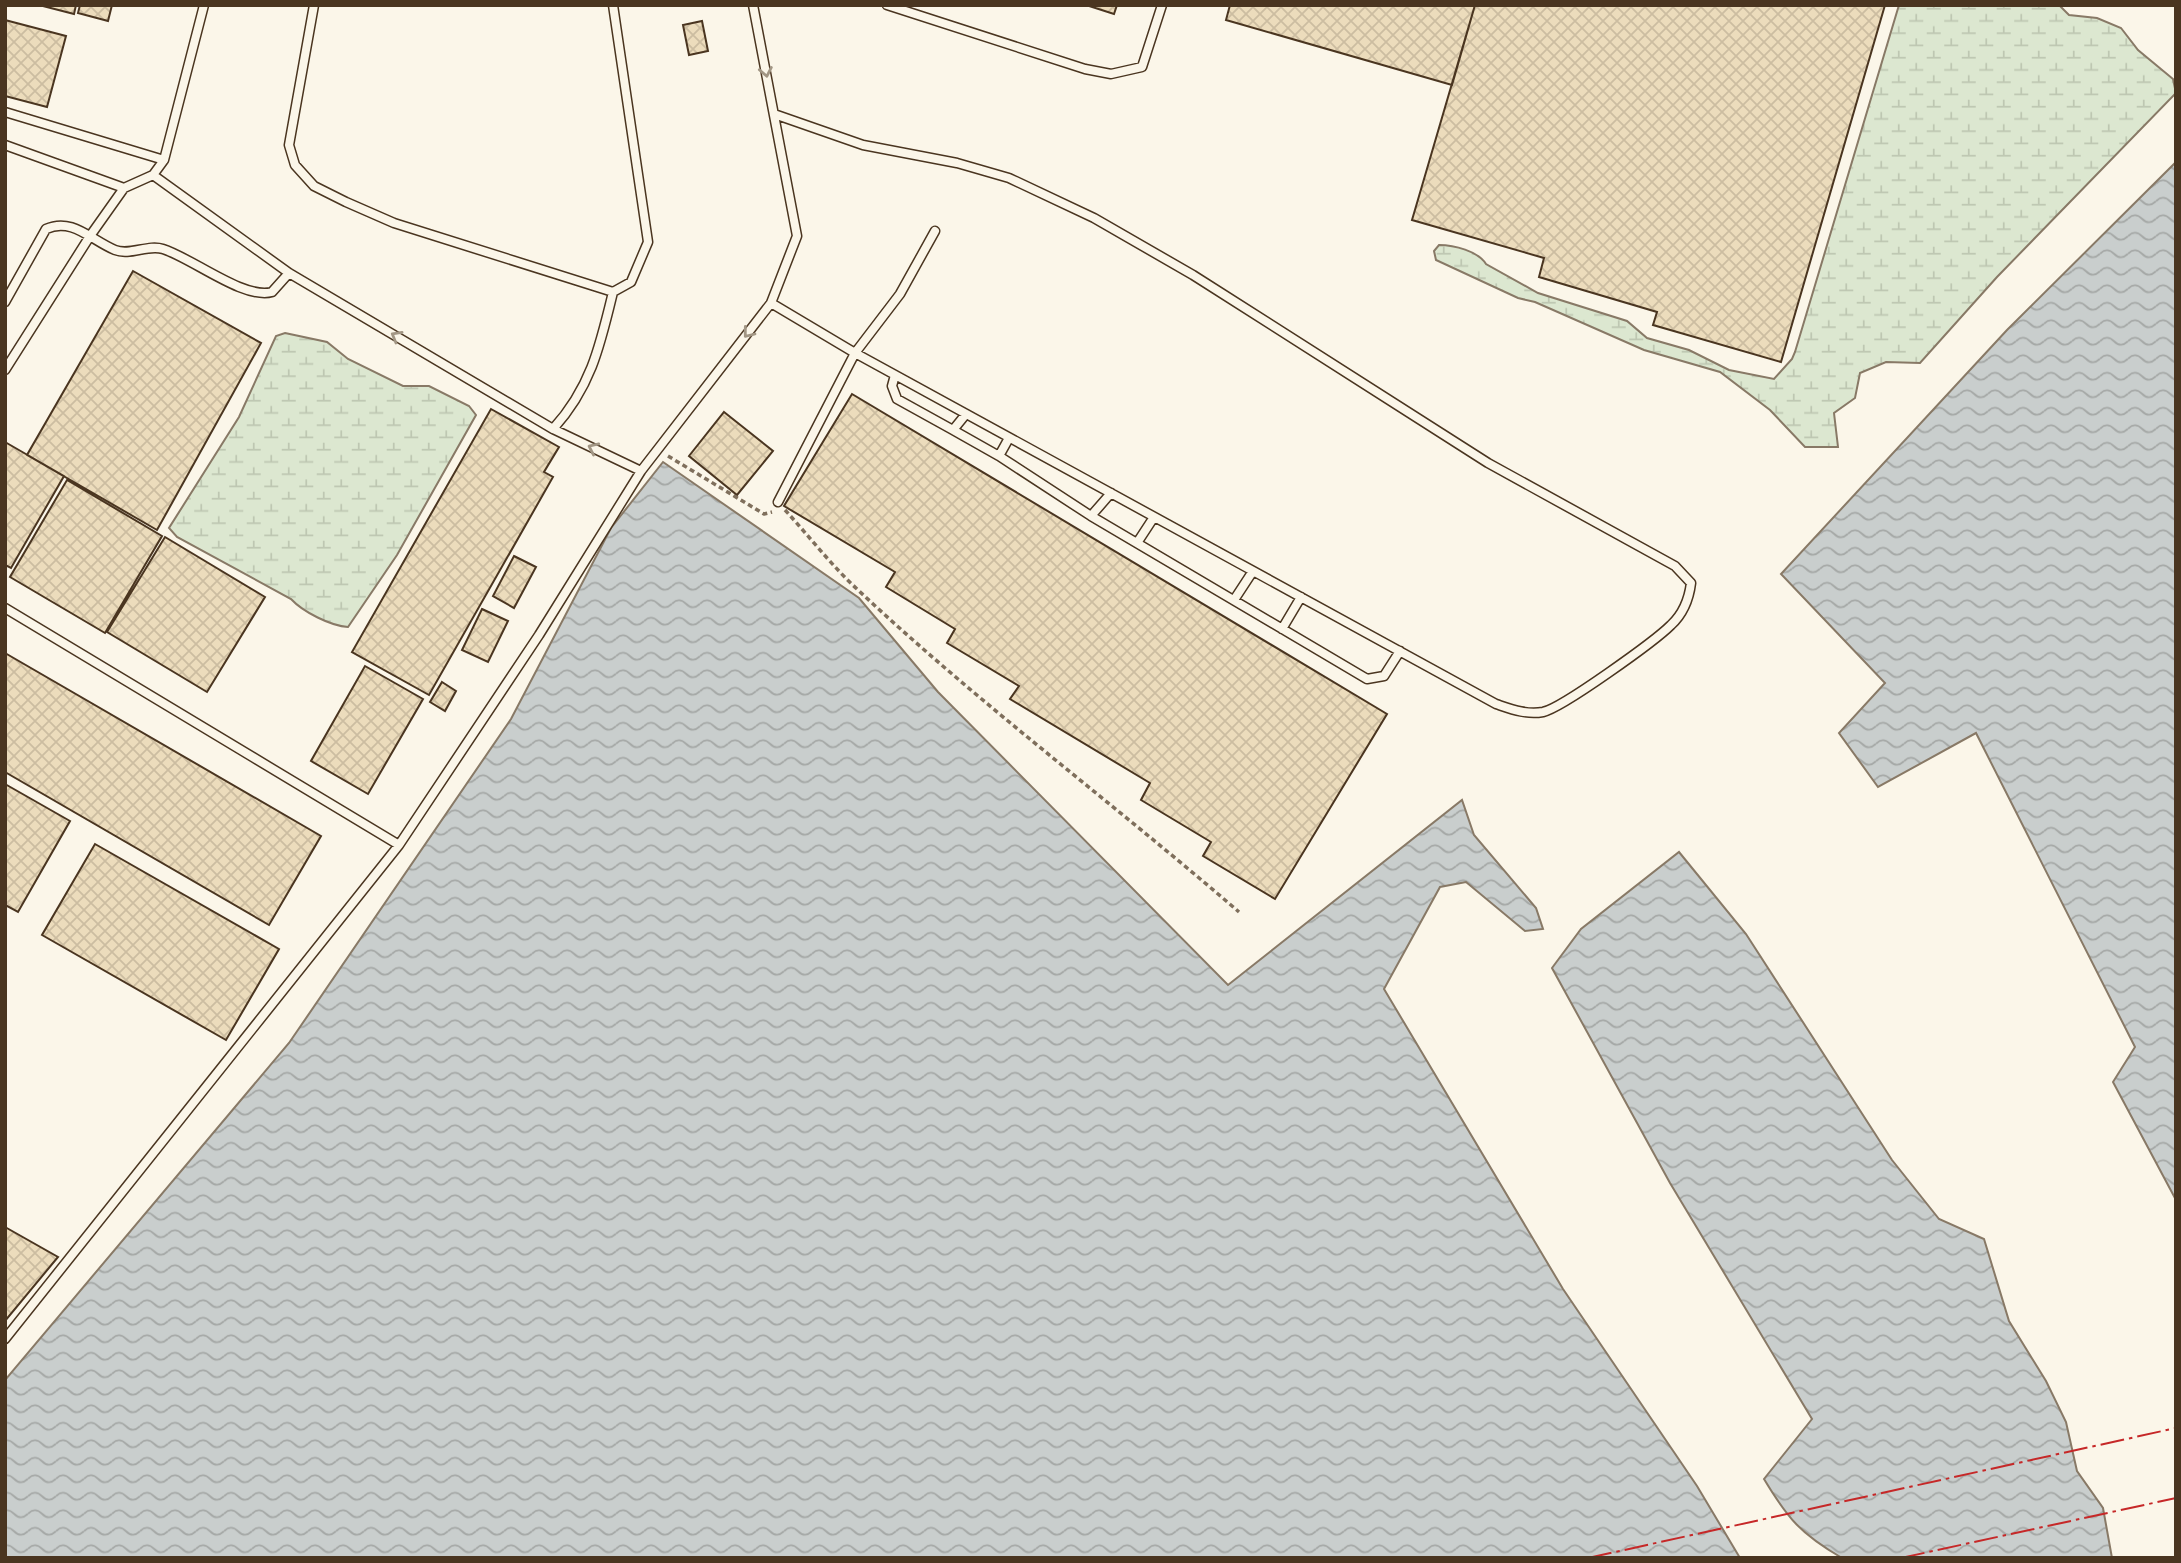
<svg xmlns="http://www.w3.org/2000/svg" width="2181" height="1563" font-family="Figtree,sans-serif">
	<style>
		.wetland { fill: url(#wetland-marsh); stroke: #887966; stroke-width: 2 }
		.water { fill: url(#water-waves); stroke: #887966; stroke-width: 2 }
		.building { fill: url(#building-cross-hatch); stroke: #4a3520; stroke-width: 2 }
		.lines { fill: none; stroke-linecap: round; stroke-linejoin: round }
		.lane-casing { stroke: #4a3520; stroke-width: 11 }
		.path { stroke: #7f6f5c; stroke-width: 3.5; stroke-dasharray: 5 3.5; stroke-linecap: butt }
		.lane { stroke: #fbf6e9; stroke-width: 8 }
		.power { stroke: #c62828; stroke-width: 2; stroke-dasharray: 24 5 3.5 5; stroke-linecap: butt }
		.oneway { stroke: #a29684 }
	</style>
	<defs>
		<pattern id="wetland-marsh" width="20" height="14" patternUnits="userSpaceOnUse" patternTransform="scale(1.75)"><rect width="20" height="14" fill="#dce7d0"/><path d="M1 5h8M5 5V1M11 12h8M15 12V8" fill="none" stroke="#bec7b2"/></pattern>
		<pattern id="water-waves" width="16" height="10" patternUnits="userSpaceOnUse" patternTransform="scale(1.75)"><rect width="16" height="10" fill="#c9cecd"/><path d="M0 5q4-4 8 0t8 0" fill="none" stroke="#a5a8a6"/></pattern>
		<pattern id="building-cross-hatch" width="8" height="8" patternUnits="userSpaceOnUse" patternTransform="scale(1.75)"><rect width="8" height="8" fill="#ecdcbc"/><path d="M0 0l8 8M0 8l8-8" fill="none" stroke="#ccbda1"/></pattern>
	</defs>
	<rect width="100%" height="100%" fill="#fbf6e9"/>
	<!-- wetland -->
	<path class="wetland" d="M1899 5H2059L2069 15 2097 18 2121 28 2138 50 2173 79 2176 93 1997 277 1920 363 1886 362 1860 373 1855 398 1834 413 1838 447H1805L1770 410 1720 372 1644 350 1535 302 1518 298 1436 260 1434 251 1439 245C1454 245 1478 251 1486 264L1538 293 1627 321 1647 338 1689 350 1729 370 1774 379 1792 359 1795 352Z
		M285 333 327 342 348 359 403 386H429L469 406 476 415 397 555 348 627C331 626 303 612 291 599L177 537 169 528 239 417 276 336Z"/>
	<!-- water -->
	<path class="water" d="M2176 162V1200L2113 1082 2135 1047 1976 733 1878 787 1839 733 1885 683 1781 574 2007 330Z
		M663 462 859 598 938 692 1228 985 1462 800 1474 835 1536 908 1543 929 1525 931 1466 882 1440 887 1384 989 1563 1289 1697 1486 1740 1558H5V1380L289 1043 511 719 611 528Z
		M1679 852 1746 934 1892 1160 1939 1219 1984 1239 2009 1321 2046 1381 2066 1422 2077 1471 2103 1508 2112 1558H1842C1801 1534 1788 1519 1764 1479L1812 1419 1670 1183 1552 968 1581 929Z"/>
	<!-- building -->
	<path class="building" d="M39 5H76L74 14Z
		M80 5H112L108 21 78 13Z
		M1086 5H1117L1114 14Z
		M1230 5H1475L1452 85 1226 20Z
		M1475 5H1885L1781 362 1653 325 1657 312 1539 277 1544 258 1412 220Z
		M5 20 66 36 47 107 5 96Z
		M702 21 708 51 689 55 683 25Z
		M133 271 261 343 157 530 27 455Z
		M852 394 1387 714 1275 899 1203 856 1211 842 1141 800 1150 783 1010 699 1019 686 947 643 955 629 886 587 895 572 784 506Z
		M491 409 559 447 544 472 553 477 429 695 352 652Z
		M724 412 773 451 737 495 689 456Z
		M5 442 64 476 11 568 5 565Z
		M67 480 162 536 105 633 10 577Z
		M165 537 265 597 207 692 107 632Z
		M514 556 536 567 514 608 493 596Z
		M482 609 508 621 488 662 462 650Z
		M5 653 321 836 269 925 5 772Z
		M365 666 423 699 368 794 311 761Z
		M442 682 456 691 445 711 430 702Z
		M5 784 70 821 18 912 5 905Z
		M95 844 279 949 226 1040 42 935Z
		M5 1227 58 1257 5 1321Z"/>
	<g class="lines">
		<!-- lane casing -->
		<g class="lane-casing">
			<path id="lane" d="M204 5 164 160 153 175 289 273 553 429 641 471 771 303 797 236 753 5
				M314 5 289 145 295 165 314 186 346 202 394 223 613 292 631 282 648 242 613 5
				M887 5 1085 69 1111 74 1142 67 1162 5
				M5 112 164 160
				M5 145 124 188 153 175
				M5 302 46 229C72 217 91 240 115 250 130 256 148 244 163 249 192 258 244 300 272 292L289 273
				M771 303 855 353 1496 704C1511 709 1526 715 1543 712 1562 708 1655 641 1671 625 1684 613 1689 599 1691 583L1675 566 1488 463 1193 275 1094 218 1009 178 957 163 863 145 774 114
				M5 370 90 236 124 188
				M895 375 892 386 897 399 953 430 966 414
				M553 429C591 387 600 346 613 292
				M953 430 999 456
				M1009 438 999 456 1091 516 1111 493
				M778 502 855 353 900 294 935 231
				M1091 516 1367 679 1384 676 1400 651
				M1137 543 1154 517
				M1234 600 1253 571
				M5 608 399 845 539 635 641 471
				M1282 629 1301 597
				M5 1339 399 845"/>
		</g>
		<!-- path -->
		<path class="path" d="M668 456 764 514 772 512
			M785 510C809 536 831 565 857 589 978 703 1113 803 1239 912"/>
		<!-- lane -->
		<use href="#lane" class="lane"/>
		<!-- power -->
		<path class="power" d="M1588 1558 2176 1428
			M1901 1558 2176 1498"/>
	</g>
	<!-- one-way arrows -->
	<defs><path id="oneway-chevron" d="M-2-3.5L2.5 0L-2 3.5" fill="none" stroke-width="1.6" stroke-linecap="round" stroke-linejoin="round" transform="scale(1.75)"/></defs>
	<g class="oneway">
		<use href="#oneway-chevron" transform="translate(766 72) rotate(79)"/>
		<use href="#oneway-chevron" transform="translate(748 333) rotate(128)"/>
		<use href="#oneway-chevron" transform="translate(396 336) rotate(-150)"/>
		<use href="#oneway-chevron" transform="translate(593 448) rotate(-155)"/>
	</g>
	<!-- border -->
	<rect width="2181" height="1563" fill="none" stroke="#4a3520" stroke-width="14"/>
</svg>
